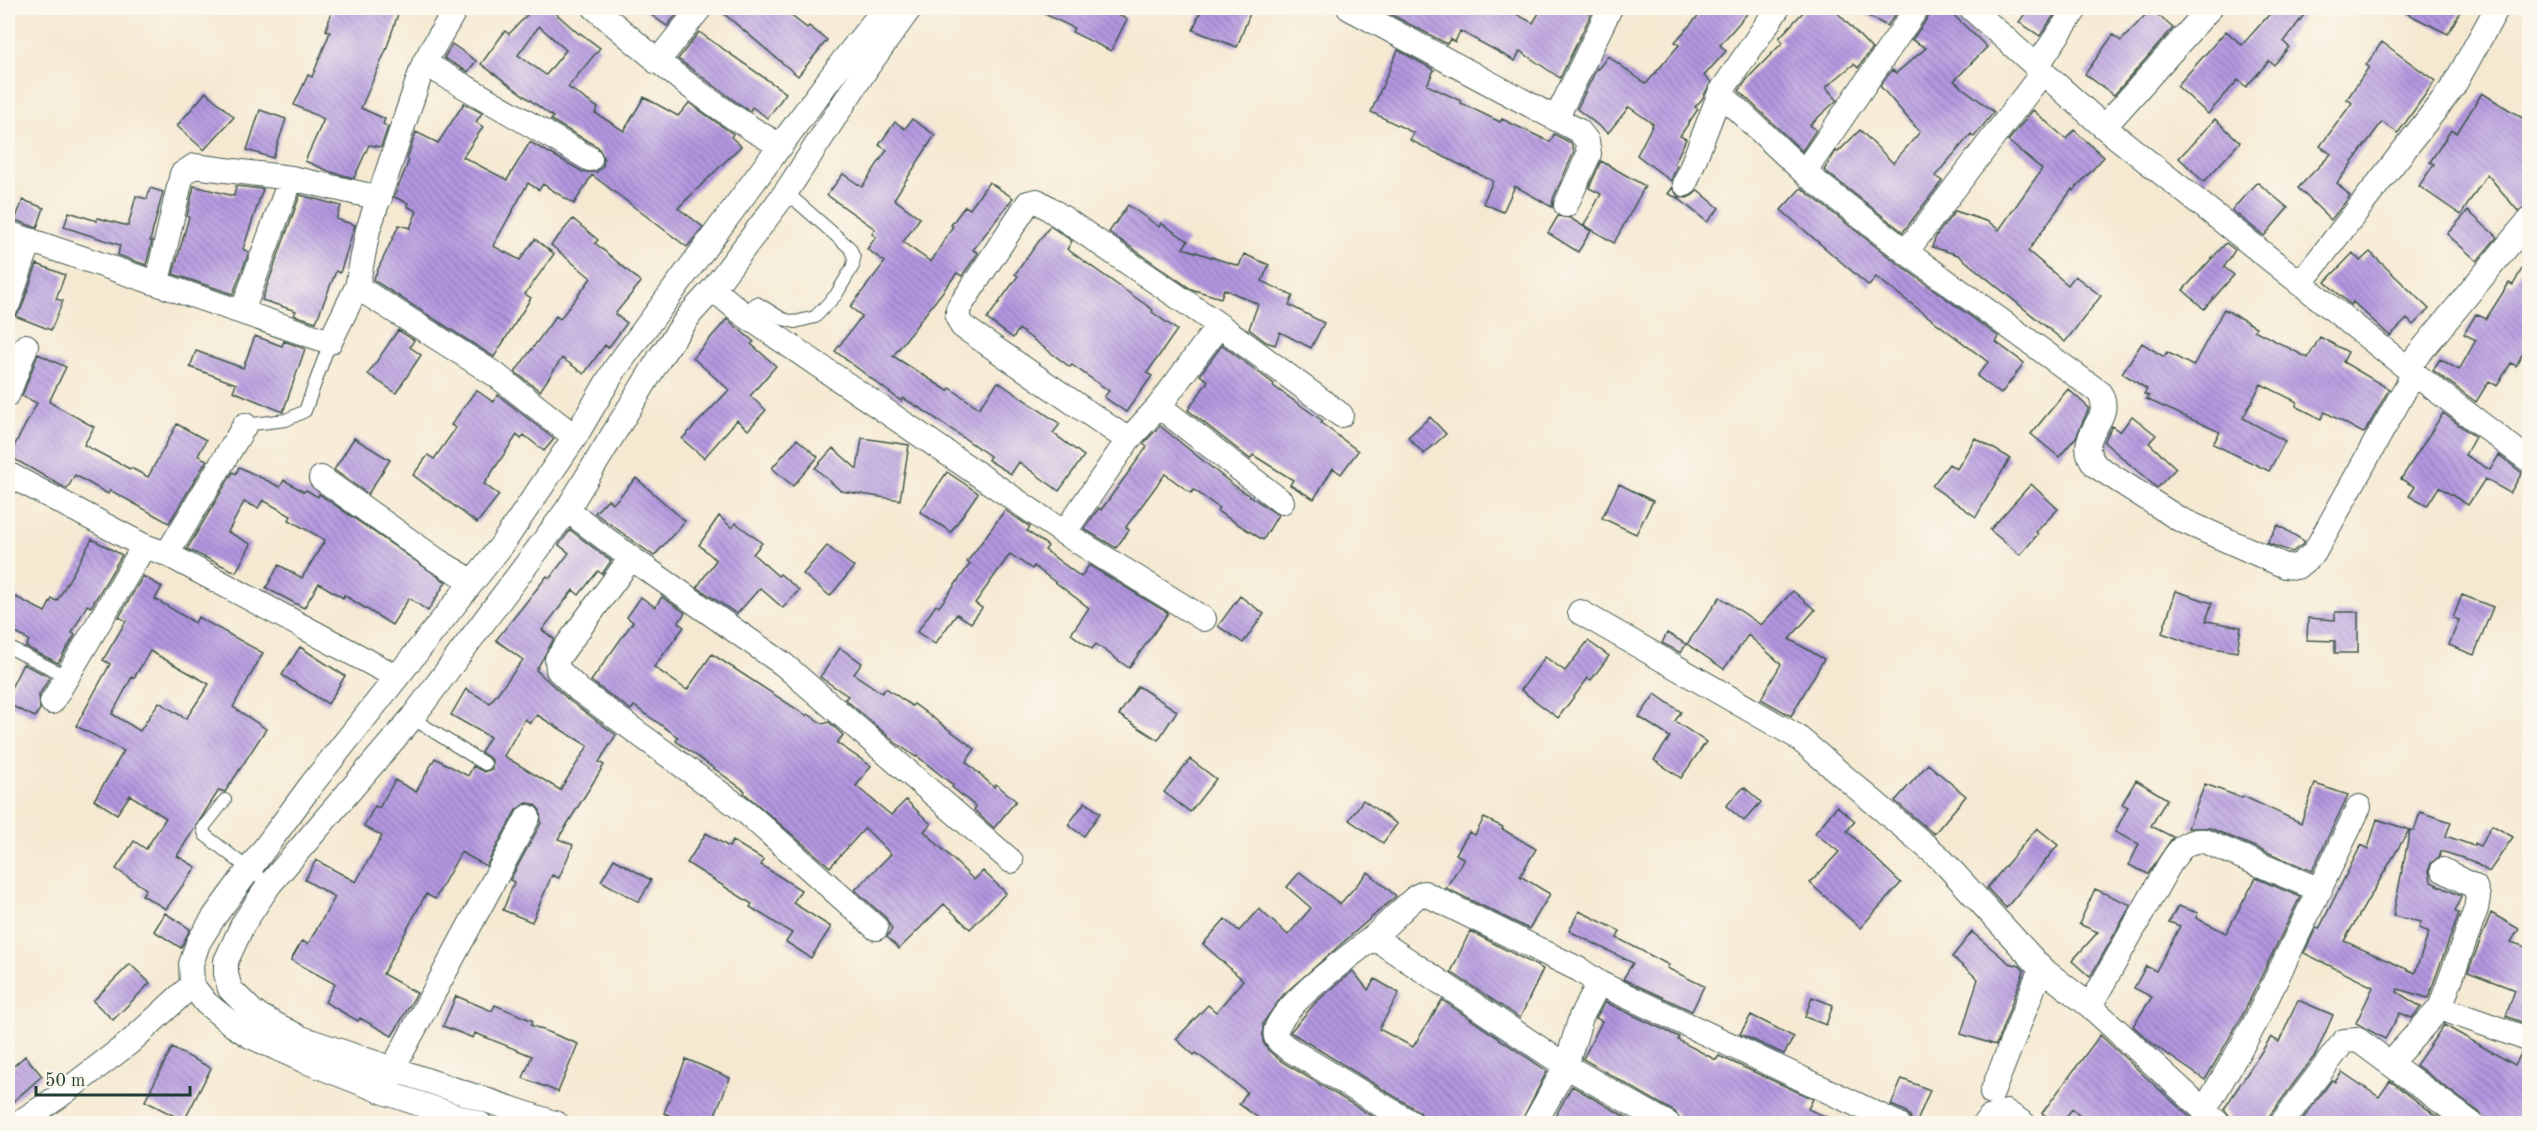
<svg xmlns="http://www.w3.org/2000/svg" width="2537" height="1131" font-family="'Old Standard TT',serif">
	<style>
		.building { fill: url(#building-back-hatch); fill-rule: evenodd }
		.lines { fill: none; stroke-linecap: round; stroke-linejoin: round }
		.lane-casing { stroke: #3f574c; stroke-width: 14 }
		.street-casing { stroke: #3f574c; stroke-width: 26 }
		.lane { stroke: #fff; stroke-width: 12 }
		.street { stroke: #fff; stroke-width: 24 }
	</style>
	<defs>
		<pattern id="building-back-hatch" width="6" height="6" patternUnits="userSpaceOnUse" patternTransform="scale(1.5)"><rect width="6" height="6" fill="#b296e0"/><path d="M-1 5l2 2M0 0l6 6M5-1l2 2" fill="none" stroke="#907cb6"/></pattern>
	</defs>
	<rect width="100%" height="100%" fill="#fbf7ec"/>
	<filter id="ink" filterUnits="userSpaceOnUse"><feTurbulence type="fractalNoise" baseFrequency=".0167" numOctaves="2"/><feDisplacementMap in="SourceGraphic" scale="12" xChannelSelector="R" yChannelSelector="G"/><feConvolveMatrix kernelMatrix="1 2 1 2 8 2 1 2 1" color-interpolation-filters="sRGB"/></filter>
	<filter id="wash" filterUnits="userSpaceOnUse"><feTurbulence type="fractalNoise" baseFrequency=".008" numOctaves="4" result="noise"/><feDisplacementMap in="SourceGraphic" scale="24" xChannelSelector="R" yChannelSelector="G"/><feGaussianBlur stdDeviation="1.35" result="paint"/><feColorMatrix in="noise" values="0 0 0 0 0 0 0 0 0 0 0 0 0 0 0 0 0 1.4 0 .05"/><feComposite in="paint" operator="in"/></filter>
	<g filter="url(#wash)">
		<rect width="100%" height="100%" fill="#f5e9d2"/>
		<g id="blocks">
			<!-- building -->
			<path class="building" d="M333 8H400L386 50 361 108 385 119 383 124 388 127 381 147 369 145 354 178 331 172 305 161 324 119 294 105 308 75 312 77 330 32 326 30Z
				M520 8H552L551 9 579 34 580 33 600 48 568 87 598 108 595 113 624 131 644 97 678 116 689 103 733 134 731 137 741 146 678 208 703 227 687 247 592 175 574 204 543 184 539 190 528 183 493 246 520 260 535 239 554 254 525 294 531 298 494 357 373 280 399 225 410 228 417 211 407 206 408 203 394 197 409 160 407 159 416 132 438 143 464 103 482 113 476 122 483 127 463 157 507 180 530 142 583 172H597L603 166 604 158 598 147 551 120 553 117 481 64 505 31 509 34 527 15ZM539 26 566 50 546 75 518 55Z
				M641 8H682L667 26Z
				M717 8H781L807 28 809 26 827 40 798 76Z
				M1032 8H1103L1127 19 1111 51 1072 32 1074 28Z
				M1202 8H1252L1237 47 1193 30Z
				M1379 8H1505L1533 23 1542 8H1594L1560 78 1520 51 1515 61 1460 31 1455 42 1450 39 1447 44Z
				M1705 8H1752L1720 45 1726 51 1704 76 1711 82 1702 99 1695 107 1698 109 1680 136 1686 139 1674 164 1677 165 1671 181 1637 155 1653 124 1629 107 1608 133 1577 109 1597 68 1598 69 1608 56 1646 84 1679 45 1675 42Z
				M1807 8H1833L1872 49 1858 68 1854 64 1826 87 1837 100 1810 125 1816 130 1802 151 1739 91 1748 78 1783 42 1779 38Z
				M1853 8H1900L1887 26Z
				M1931 8H1946L1987 47 1954 81 1994 112 1974 137 1971 134 1935 176 1942 181 1903 232 1824 170 1836 151 1838 152 1860 130 1893 163 1920 132 1880 86 1892 70 1896 73 1926 48 1912 40 1929 16Z
				M2029 8H2059L2040 36 2019 22Z
				M2275 8H2309L2284 42 2289 47 2274 65 2269 61 2246 87 2238 80 2208 114 2177 86 2226 31 2242 45Z
				M2396 8H2462L2448 34Z
				M2151 9 2173 28 2114 95 2085 74 2113 35 2121 41Z
				M699 32 786 93 768 118 752 107 750 111 739 104 678 59Z
				M2382 42 2435 81 2398 133 2382 122 2337 183 2350 196 2331 220 2298 188 2331 154 2320 146 2352 103 2347 99 2369 67 2366 65Z
				M452 44 476 61 468 72 444 58Z
				M1398 50 1434 70 1427 85 1461 101V103L1500 122 1502 119 1550 142 1554 134 1571 143 1574 152 1553 199 1552 207 1515 186 1503 212 1483 203 1493 181 1410 140 1414 133 1371 112Z
				M206 92 234 117 204 150 177 126Z
				M2482 93 2529 122V205L2518 211 2487 174 2461 215 2419 186 2434 164 2430 162 2451 130 2457 133Z
				M260 110 286 119 273 158 247 150Z
				M2033 110 2066 139 2074 130 2104 157 2073 191 2072 189 2028 251 2068 285 2075 276 2101 296 2065 342 1958 255 1932 247 1936 236 1955 211 1989 222 1999 230 2042 169 2008 141Z
				M912 119 935 135 894 199 920 218 903 242 931 262 953 226 951 225 965 206 970 209 989 182 1013 198 973 250 978 253 962 276 957 273 893 356 948 391 950 388 979 408 998 382 1060 424 1053 433 1084 456 1059 491 1019 462 1011 474 988 460 990 456 923 410 903 398 901 401 835 351 862 316 850 307 885 262 867 249 876 237 872 234 875 229 827 195 843 174 862 187 887 150 879 145 895 122 905 129Z
				M2215 119 2240 142 2204 182 2179 158Z
				M1601 161 1645 186 1614 243 1584 225 1601 194 1589 188Z
				M2257 182 2288 208 2264 236 2232 210Z
				M194 186 234 196 236 186 263 189 243 249 249 252 233 294 173 274 189 217 187 216Z
				M150 188 163 192 150 241H152L146 265 118 255 120 245 64 227 69 212 97 221 98 218 128 226 136 196 147 199Z
				M1672 188 1679 197 1687 198 1693 195 1698 190 1719 208 1707 222 1678 198 1668 194Z
				M1801 188 1897 263 1999 337 1996 342 2024 363 2001 394 1977 376 1988 362 1876 277 1869 286 1781 210Z
				M300 195 341 206 336 219 355 225 340 273 336 271 316 322 294 315 296 311 262 300Z
				M23 200 44 208 37 228 15 220Z
				M1128 205 1159 227 1161 223 1188 241 1183 248 1239 266 1244 254 1269 265 1262 281 1293 296 1289 305 1324 323 1311 348 1280 332 1275 345 1266 342 1249 329 1258 304 1224 289 1221 298 1191 289 1109 232Z
				M2468 211 2497 237 2477 261 2447 234Z
				M1558 216 1570 218 1591 231 1578 252 1548 233Z
				M573 219 598 240 595 243 641 282 615 314 627 323 608 348 605 345 584 374 562 358 540 391 515 372 556 316 560 319 591 278 551 245Z
				M1050 226 1072 241 1067 249 1153 310 1152 312 1177 330 1147 373 1152 376 1126 412 1104 397 1109 391 1072 365 1070 367 1019 329 1013 338 987 319 1018 276 1015 274Z
				M2226 243 2235 250 2224 267 2234 275 2204 309 2183 290Z
				M2370 252 2429 309 2413 325 2407 319 2390 336 2353 302 2351 305 2325 282 2353 253 2360 261Z
				M2529 256V341L2516 366 2511 363 2497 386 2489 381 2476 402 2433 370 2440 359 2459 370 2476 340 2464 334 2476 314 2486 319 2509 283 2513 285Z
				M37 264 65 275 56 299 63 301 51 330 15 316 21 309Z
				M2224 309 2256 327 2254 330 2308 358 2320 337 2348 352 2343 362 2389 389 2365 432 2363 433 2325 412 2321 419 2296 406 2297 402 2261 384 2243 418 2285 441 2269 471 2213 444 2220 432 2146 399 2149 396 2144 394 2147 389 2122 373 2142 343 2164 357 2167 352 2193 366Z
				M727 319 754 342 751 344 776 366 750 396 766 410 748 430 737 420 704 458 682 439 729 390 693 358Z
				M398 330 414 340 410 347 421 355 396 393 368 374Z
				M255 336 282 346 284 341 305 349 283 412 233 391 236 384 190 367 196 351 243 368Z
				M1222 345 1274 384 1273 386 1323 421 1321 423 1358 451 1341 474 1333 468 1314 499 1290 485 1293 480 1253 455 1250 459 1188 410 1208 381 1200 375Z
				M38 354 66 367 49 402 94 427 84 445 130 469 131 468 148 477 177 424 206 440 198 456 207 460 169 523 110 490 108 494 75 475 67 489 9 456 37 403 22 396Z
				M2068 389 2089 408 2076 437 2059 457 2031 434Z
				M476 390 493 402 498 395 554 439 544 451 524 435 521 439 517 435 484 484 499 495 477 523 413 475 428 455 434 459 456 428 451 425Z
				M2443 413 2475 437 2465 455 2490 470 2499 455 2522 473 2510 493 2485 479 2468 505 2439 487 2427 506 2409 496 2415 487 2401 479Z
				M2132 416 2156 435 2149 443 2176 468 2157 488 2104 442 2112 426 2120 432Z
				M1430 417 1446 434 1424 454 1408 437Z
				M1160 426 1232 484 1278 515 1263 540 1217 511 1219 508 1194 490 1191 493 1165 474 1126 527 1129 530 1116 548 1084 529 1099 508 1101 510 1147 447 1143 444Z
				M354 438 390 460 368 494 334 470Z
				M862 438 909 445 900 500 841 491 815 468 833 448 857 469Z
				M1975 438 2010 458 1976 517 1932 486 1949 464 1957 469Z
				M797 439 818 457 793 486 772 468Z
				M239 467 280 487 284 480 304 492 306 490 318 497 319 494 446 582 428 611 409 598 392 625 344 595 343 598 319 583 304 608 266 588 279 565 302 578 325 540 289 520 291 516 263 500 258 508 244 502 228 532 251 544 236 572 187 549 233 472 236 474Z
				M947 472 978 493 951 532 920 512Z
				M636 478 685 521 654 556 595 513 608 499 613 504Z
				M1619 484 1653 501 1636 534 1602 518Z
				M2031 484 2058 509 2036 532 2038 534 2020 555 1990 530Z
				M1005 510 1030 527 1027 531 1048 546 1045 550 1081 577 1089 565 1168 613 1129 668 1096 644 1092 649 1071 634 1089 608 1034 566 1032 569 1010 554 975 603 982 608 971 623 957 614 935 644 917 632 936 605 939 607 970 564 967 562Z
				M719 516 732 528 736 523 762 543 753 554 778 576 780 574 799 590 783 608 760 588 737 614 697 587 716 560 699 545Z
				M2278 525 2304 541 2303 544 2292 552 2267 543Z
				M570 530 611 561 602 574 598 571 579 595 573 590 542 630 554 639 536 670 570 701 616 735 599 762 604 765 558 839 573 845 559 878 552 875 532 922 503 910 514 882 510 880 541 823 540 810 534 804 527 803 516 810 486 866 461 852 435 899 426 894 383 974 417 993 392 1036 360 1018 358 1021 325 1002 335 984 291 960 302 941 308 944 335 897 305 880 316 860 356 882 382 836 364 826 375 806 379 808 395 780 416 792 435 758 468 776 473 766 484 772 492 769V760L481 752 490 737 451 715 466 689 490 703 523 660 496 640 547 576 550 578 569 553 559 545ZM537 715 588 746 560 790 504 756 525 719 530 723Z
				M92 539 122 555 91 607 87 605 72 633 75 635 58 663 26 647 29 640 8 629V613L16 597 45 612 52 599 57 601Z
				M827 546 854 567 830 596 803 574Z
				M143 576 162 587 155 599 195 623 198 617 263 653 233 707 266 729 225 792 219 790 177 856 196 867 166 909 142 895 146 889 116 869 134 841 146 849 166 818 130 795 117 814 94 800 124 751 76 726 110 664 103 660 126 621 119 617ZM150 651 209 684 186 719 159 702 140 731 112 714 132 677 134 678Z
				M1793 591 1815 610 1789 639 1824 659 1791 716 1761 699 1781 664 1748 635 1724 669 1687 644 1720 597 1761 625Z
				M2176 591 2212 603 2206 621 2241 627 2237 652 2195 645 2162 633Z
				M2462 595 2493 607 2474 655 2449 645 2459 620 2453 618Z
				M1240 596 1264 614 1243 643 1218 626Z
				M641 597 655 607 662 597 685 613 678 623 684 627 654 667 687 690 712 654 807 716 808 714 823 724 829 722 843 735 837 743 871 766 856 786 891 815 906 800 931 824 924 831 974 880 983 871 1006 893 970 929 944 904 899 949 887 937 892 929 886 918 855 890 891 854 865 828 830 867 744 793 745 791 676 741 678 737 634 706 631 710 591 681 633 622 627 617Z
				M2335 612H2358V653H2335V641L2307 640 2308 618 2335 620Z
				M1667 633 1686 644 1681 653 1662 643Z
				M1588 641 1609 656 1591 680 1588 678 1558 718 1521 690 1545 657 1565 671Z
				M300 647 345 676 328 704 282 675Z
				M840 648 862 663 854 674 882 693 886 688 912 706 914 704 975 749 966 762 994 787 996 784 1016 801 994 828 974 810 976 807 952 787 953 785 917 756 916 757 896 743 845 699 848 696 820 677Z
				M23 664 50 677 39 695 40 709 35 717 8 704V694Z
				M1138 686 1177 711 1158 740 1119 715Z
				M1655 694 1681 712 1675 721 1706 742 1681 778 1654 760 1670 737 1639 717Z
				M1190 759 1216 779 1190 812 1164 792Z
				M1928 764 1966 796 1934 834 1895 801Z
				M2136 780 2167 799 2151 826 2173 837 2148 874 2129 865 2139 844 2115 832 2128 807 2122 804Z
				M2205 784 2242 798 2243 796 2301 823 2315 784 2348 795 2312 871 2210 828H2188Z
				M1744 787 1761 802 1744 821 1726 806Z
				M1363 800 1397 824 1383 843 1349 820Z
				M1085 802 1100 813 1084 836 1068 825Z
				M1837 806 1855 821 1847 831 1901 883 1860 928 1810 883 1839 852 1815 833Z
				M2420 812 2451 822 2446 836 2474 846 2475 843 2480 846 2492 825 2513 837 2489 872 2472 861 2441 851 2439 857 2431 863 2429 870 2431 882 2461 896 2455 912 2459 913 2428 998 2398 989 2397 992 2421 1007 2412 1018 2400 1013 2385 1039 2356 1023 2373 987 2304 953 2316 928 2319 929 2361 845 2368 849 2377 819 2409 830 2344 941 2415 973 2429 932 2419 928 2421 922 2393 916 2410 830 2414 831Z
				M1484 818 1503 827 1502 829 1536 849 1520 876 1550 894 1529 929 1446 888 1464 859 1456 854 1469 832 1475 835Z
				M2037 828 2058 845 2006 908 1987 888Z
				M706 833 729 847 733 841 764 860 761 865 801 890 793 903 831 927 811 958 786 942 792 933 750 907 752 904 687 863Z
				M614 859 651 880 639 902 601 881Z
				M1300 872 1340 904 1368 872 1396 896 1283 995 1263 1023V1042L1268 1050 1281 1061 1385 1124H1267L1239 1104 1247 1092 1196 1053 1194 1055 1176 1039 1208 1005 1216 1012 1243 980 1203 944 1225 919 1239 931 1259 909 1288 935 1311 908 1287 887Z
				M2256 878 2300 897 2241 1018 2205 1080 2154 1045 2133 1026 2152 997 2134 988 2146 966 2156 971 2180 926 2169 922 2178 906 2198 913 2196 918 2226 933Z
				M2095 889 2131 905 2090 977 2072 961 2098 932 2079 924Z
				M1579 911 1620 931 1617 938 1669 965 1667 968 1704 986 1692 1011 1623 979 1633 963 1569 931Z
				M165 913 190 929 181 948 154 931Z
				M2491 913 2519 929 2511 942 2529 948V1025L2506 1016 2515 990 2468 972Z
				M1470 931 1543 969 1520 1018 1451 972Z
				M1972 932 2009 963 2020 966 2024 971 1996 1045 1961 1034 1978 979 1952 957Z
				M130 964 150 983 113 1020 93 1001Z
				M1353 971 1368 990 1375 979 1399 993 1379 1029 1413 1047 1442 1000 1547 1071 1520 1124H1427L1420 1112 1290 1032 1316 1002Z
				M456 996 492 1011 495 1005 533 1021 531 1025 578 1044 558 1092 523 1078 532 1056 475 1033 473 1038 443 1026Z
				M1812 997 1833 1005 1826 1025 1805 1017Z
				M2298 1000 2333 1015 2316 1054 2270 1115 2267 1124H2233L2232 1119 2224 1109 2271 1037 2279 1042Z
				M1605 1002 1679 1037 1678 1040 1716 1060 1719 1056 1813 1099 1808 1109 1841 1124H1682L1675 1112 1583 1059 1602 1021 1596 1018Z
				M1751 1015 1794 1037 1784 1054 1740 1034Z
				M2444 1025 2515 1065 2522 1052 2529 1054V1124H2486L2480 1113 2416 1065Z
				M2100 1035 2196 1123 2197 1124H2089L2072 1109 2061 1124H2057L2042 1113Z
				M172 1048 211 1068 184 1121 145 1101Z
				M25 1056 42 1076 8 1106V1071Z
				M686 1059 730 1078 711 1124H690L664 1113Z
				M2342 1072 2379 1097 2390 1081 2447 1124H2299L2332 1080 2335 1082Z
				M1902 1079 1930 1090 1916 1124H1912L1910 1116 1905 1111 1891 1105Z
				M1572 1086 1638 1124H1551Z"/>
		</g>
	</g>
	<g filter="url(#ink)">
		<use href="#blocks" fill-opacity="0" stroke="#3f574c" stroke-width="1.5"/>
		<g class="lines">
			<!-- lane casing -->
			<g class="lane-casing">
				<path id="lane" d="M742 313 757 303 783 319 795 322 815 317 836 295 853 266 854 258 850 248 786 192
					M245 425 286 420 305 411 330 342
					M8 647 66 676
					M412 718 485 764
					M225 800 203 828 205 835 269 885"/>
			</g>
			<!-- street casing -->
			<g class="street-casing">
				<path id="street" d="M456 8 424 63 368 230 357 287 496 375 575 437
					M595 8C654 59 712 108 781 146
					M1349 8 1579 131 1587 141 1589 154 1566 205
					M1917 8 1812 161 1806 174 1906 252 2099 392C2118 420 2070 435 2096 466L2179 519 2285 566 2297 567 2314 553 2414 373
					M1971 8 2104 127 2407 368 2530 219
					M657 62 700 8
					M424 63 590 159
					M2036 67 2076 8
					M1720 93 1806 174
					M1556 119 1610 8
					M2104 127 2210 8
					M1685 184 1720 93 1778 8
					M8 233 330 342 357 287
					M1906 252 2043 72
					M157 282 182 174 194 166 291 178 380 198
					M2300 284 2453 87 2497 8
					M713 289 742 313 1064 533 1204 619
					M8 304 30 240
					M242 312 291 178
					M2407 368 2530 461
					M8 394 26 346
					M1159 406 1282 502
					M1128 440 962 326 958 318V309L1028 203 1037 201 1047 207 1219 325 1341 415
					M8 474 144 546 167 554 397 677
					M321 478 438 561 472 581
					M567 510 631 558 783 664 1011 861
					M1064 533 1128 440 1159 406 1219 325
					M167 554 245 425
					M631 558 557 659 558 670 579 690 746 812 876 928
					M1580 612 1796 736 1940 858 2041 968 2090 1006 2219 1124
					M52 702 144 546
					M1373 937 1566 1066 1668 1124
					M2090 1006 2168 867C2177 853 2184 839 2204 841L2320 890
					M2440 1008 2530 1040
					M2390 1063 2440 1008 2476 909 2478 897 2475 887 2443 870
					M389 1084 392 1070 528 817
					M1992 1093 2041 968
					M2204 1111 2254 1025 2359 807
					M17 1124 58 1097 129 1043 192 985
					M480 1124 387 1093 305 1061 250 1036 233 1025 206 1003 192 985 191 964 198 943 214 917 312 784 501 546 575 437 615 369 843 61 885 8
					M557 1124 301 1038 254 1013 230 989 226 974V961L243 924 269 885 412 718 567 510 661 356 691 313 713 289 786 192 868 66 910 8
					M1413 1124 1289 1049C1281 1043 1272 1039 1277 1027 1290 998 1346 960 1372 938 1387 925 1401 910 1416 897L1424 893 1580 970 1599 983 1898 1124
					M1534 1124 1566 1066 1581 1017 1599 983
					M1984 1124 1989 1118 2006 1112 2024 1124
					M2281 1124 2344 1041 2358 1040 2472 1124"/>
			</g>
			<!-- lane -->
			<use href="#lane" class="lane"/>
			<!-- street -->
			<use href="#street" class="street"/>
		</g>
	</g>
	<!-- margin -->
	<rect width="2537" height="1131" fill="none" stroke="#fbf7ec" stroke-width="30"/>
	<!-- scale -->
	<path d="M36 1086v9h154v-9" fill="none" stroke="#1f3d34" stroke-width="3"/>
	<text x="45" y="1086" font-size="18" fill="#1f3d34" stroke="#fbf7ec" stroke-width="4.5" paint-order="stroke">50 m</text>
</svg>
